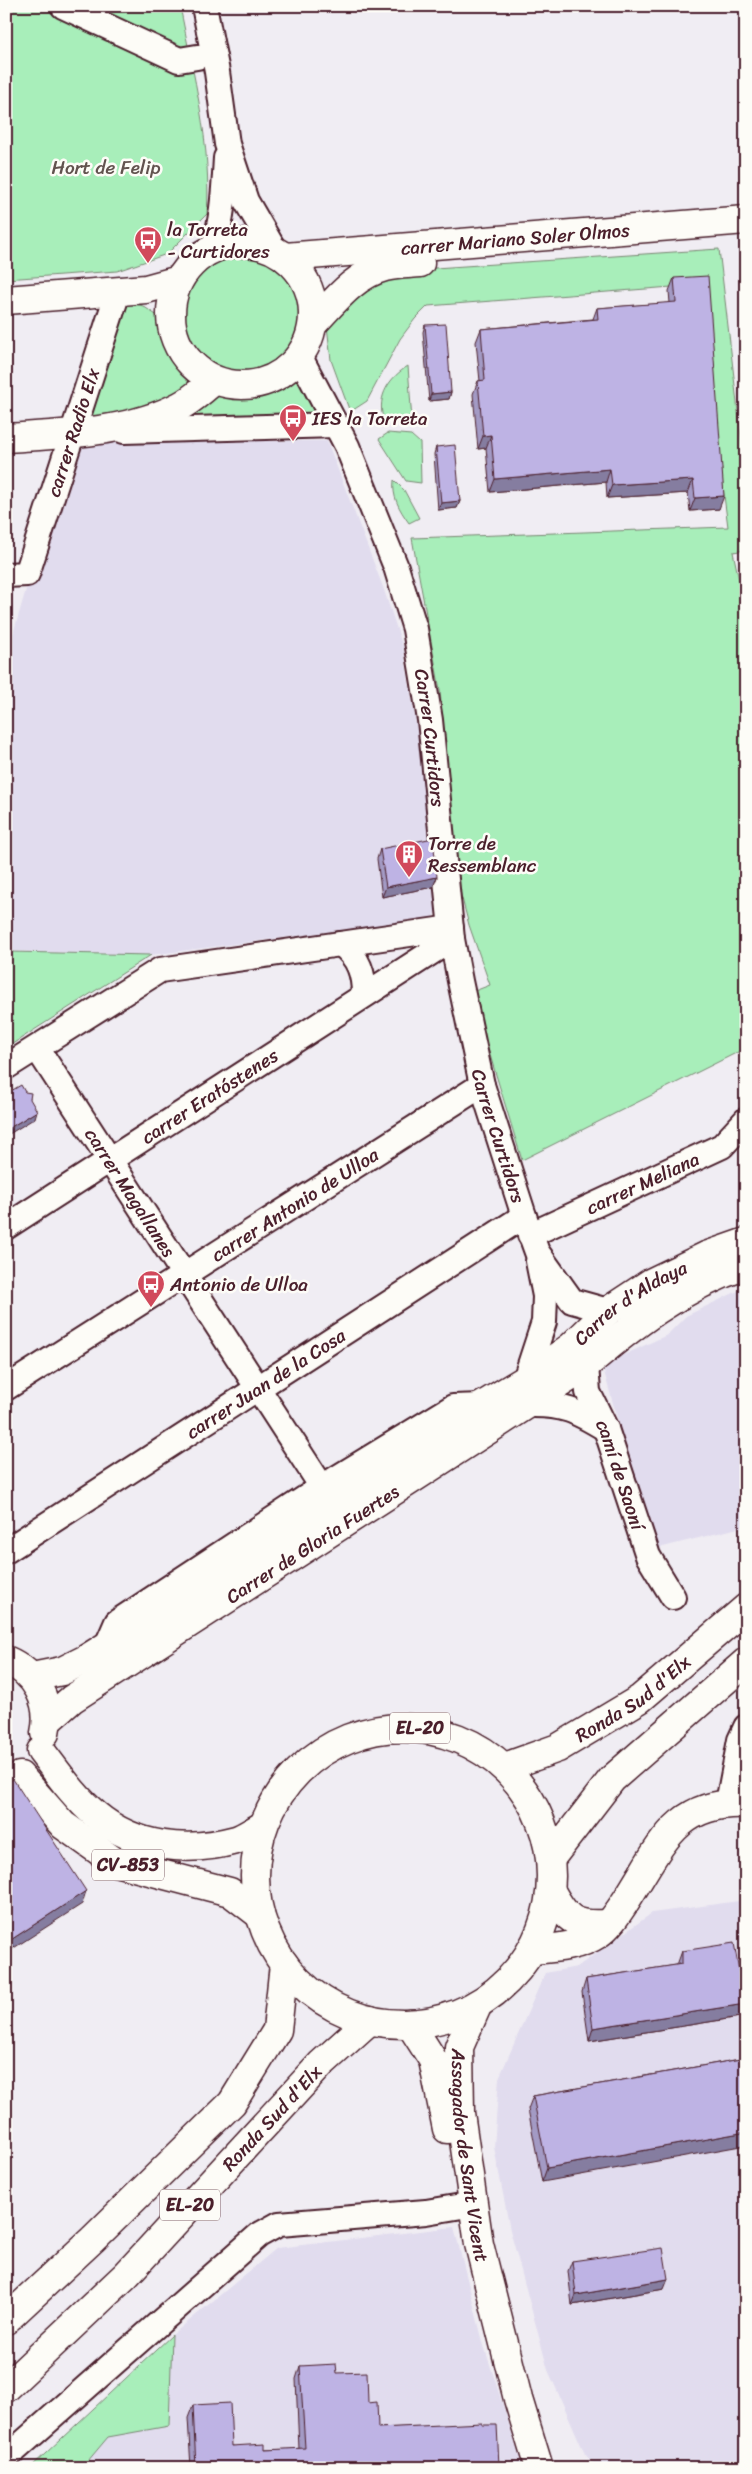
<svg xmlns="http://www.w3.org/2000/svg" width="752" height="2474" font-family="Sriracha,sans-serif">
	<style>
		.built { fill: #e1dcee }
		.green { fill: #a8eeba; stroke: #798672 }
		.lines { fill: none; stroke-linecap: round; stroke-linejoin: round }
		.street-casing { stroke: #4a1f2b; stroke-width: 28 }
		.secondary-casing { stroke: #4a1f2b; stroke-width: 31 }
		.primary-casing { stroke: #4a1f2b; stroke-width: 31 }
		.highway-casing { stroke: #4a1f2b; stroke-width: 31 }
		.street { stroke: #fdfcf7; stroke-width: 24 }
		.secondary { stroke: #fdfcf7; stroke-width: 28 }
		.primary { stroke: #fdfcf7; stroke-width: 28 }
		.highway { stroke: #fdfcf7; stroke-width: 28 }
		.wall { fill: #a39ac4; stroke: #4a1f2b }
		.shaded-wall { fill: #857da0; stroke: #4a1f2b }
		.building { fill: #beb3e4; stroke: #4a1f2b }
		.labels { text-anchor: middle; stroke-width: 5; stroke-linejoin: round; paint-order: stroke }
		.shield { fill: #fdfcf7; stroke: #806168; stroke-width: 1 }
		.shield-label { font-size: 18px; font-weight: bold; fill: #4a1f2b }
		.park-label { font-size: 19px; fill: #62534f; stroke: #fdfcf7 }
		.poi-label { font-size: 19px; fill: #4a1f2b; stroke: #fdfcf7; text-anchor: start }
		.street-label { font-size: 19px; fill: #4a1f2b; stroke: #fdfcf7 }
	</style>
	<rect width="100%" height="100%" fill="#f0edf3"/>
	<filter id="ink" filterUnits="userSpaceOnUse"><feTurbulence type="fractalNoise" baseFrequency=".02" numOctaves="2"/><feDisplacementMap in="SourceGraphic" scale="10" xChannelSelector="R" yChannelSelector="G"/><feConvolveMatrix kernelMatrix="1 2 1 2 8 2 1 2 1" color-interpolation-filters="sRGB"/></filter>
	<g filter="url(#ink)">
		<!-- built -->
		<path class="built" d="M77 441H327L383 587 403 647 444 887 433 918 151 955 6 951V658L27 586Z
			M746 1287V1526L655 1549 602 1365 667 1335 686 1316Z
			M746 1900V2468H597L585 2454 548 2370 510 2230 494 2147 499 2078 545 1973 577 1967 652 1913Z
			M454 2227 484 2346 523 2468H30L172 2335 277 2248Z"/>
		<!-- green -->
		<path class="green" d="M6 6H180C193 74 212 145 207 214L167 254 117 271 6 279Z
			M719 249 746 480V550L733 552 746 613V1048L522 1160 475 1006 472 992 490 985 469 925 455 872 440 690 412 538 728 527 697 285 428 306 415 319 400 339 367 401 350 412 331 360 327 326 355 295 405 270Z
			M250 256C308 267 321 351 259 372 248 375 236 377 225 373 187 360 175 316 192 282 195 275 202 266 209 263 222 256 236 257 250 256Z
			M124 301 143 306 162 319C166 348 171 360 192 381L187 390 150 406 104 418H85Z
			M408 366 412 421 398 423 383 418C377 396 389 378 408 366Z
			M297 379 317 407 309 415 176 416 213 396 251 398 279 391Z
			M388 433 411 435 420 443 421 483 406 481 379 439Z
			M394 480 404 490 419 518 409 523C399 509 392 497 394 480Z
			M6 951 11 952 151 955 6 1048Z
			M172 2335 169 2426 108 2437 82 2468H30Z"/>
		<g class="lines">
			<!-- street casing -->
			<g class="street-casing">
				<g id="street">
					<path d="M63 6 179 60 197 57"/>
					<path d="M204 6 217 72 227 144 246 201 275 251"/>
					<path d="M213 249C223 219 224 190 226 158"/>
					<path id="s1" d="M300 357 347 446 396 567 415 629 430 720 452 939 460 981 482 1085 524 1216 537 1252 572 1301 608 1311"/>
					<path d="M124 431 337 425"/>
					<path id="s2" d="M6 575 27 574 118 292"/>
					<path d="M341 944C359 958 364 974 364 995"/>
					<path id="s3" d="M37 1048 322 1487"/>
					<path d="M6 1067 160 970 451 928"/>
					<path id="s4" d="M6 1227 452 939"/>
					<path id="s5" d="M530 1235 722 1146 746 1120"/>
					<path id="s6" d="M586 1365 588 1392 606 1429 648 1556 673 1597"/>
					<path d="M525 1380 544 1322 545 1296 538 1261"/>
					<path id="s7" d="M6 1388 482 1085"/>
					<path d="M528 1405C564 1404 576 1411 606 1429"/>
					<path id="s8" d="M6 1551 524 1216"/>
					<path d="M107 1645 117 1622 322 1487 453 1407 482 1406"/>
					<path d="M728 1803 740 1740 746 1727"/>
					<path d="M6 2458 259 2235 279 2224 426 2212 474 2204"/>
				</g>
			</g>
			<!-- secondary casing -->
			<g class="secondary-casing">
				<g id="secondary">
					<circle cx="242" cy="314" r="71"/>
					<path id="s9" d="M285 257 746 220"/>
					<path d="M6 300 146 289 179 280"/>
					<path d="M313 324C334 302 354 275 385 267 396 264 409 264 420 263"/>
					<path d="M6 438C64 434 128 433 180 406 192 400 203 389 214 381"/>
					<path d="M552 1893C568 1922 576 1926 608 1924"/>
					<path d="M532 1950C555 1948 578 1947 598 1934 610 1926 619 1911 627 1899 660 1848 675 1800 746 1804"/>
					<path id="s10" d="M478 2004 459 2047 460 2113 479 2244 518 2399 539 2468"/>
					<path d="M410 2024 433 2060 447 2129"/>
				</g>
			</g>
			<!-- primary casing -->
			<g class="primary-casing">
				<g id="primary">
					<path d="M6 1660C35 1672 52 1702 45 1733"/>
					<path id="s11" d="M32 1677 62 1671 86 1659 336 1502 482 1406 525 1380 571 1347 608 1311 652 1282 706 1256 746 1242"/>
					<path id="s12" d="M48 1720 72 1699 579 1371C630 1327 681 1287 746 1265"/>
					<path d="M41 1751C58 1773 74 1797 96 1815 135 1848 188 1853 236 1840 245 1837 254 1830 263 1826"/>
					<path d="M20 1776 63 1825 115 1862 230 1892 260 1915"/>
				</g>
			</g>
			<!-- highway casing -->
			<g class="highway-casing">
				<g id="highway">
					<circle cx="403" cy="1876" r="148"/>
					<path id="s13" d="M505 1767 558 1748 640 1699 746 1608"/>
					<path d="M551 1858 612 1779 746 1662"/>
					<path d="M6 2320 93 2239 232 2103 277 2030 284 1964"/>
					<path id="s14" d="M6 2388 126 2275 321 2064 370 2020"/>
				</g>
			</g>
			<!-- street -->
			<use href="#street" class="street"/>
			<!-- secondary -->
			<use href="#secondary" class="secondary"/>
			<!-- primary -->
			<use href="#primary" class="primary"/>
			<!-- highway -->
			<use href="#highway" class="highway"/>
		</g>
		<!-- wall -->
		<path class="wall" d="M674 278 719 509 690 511 688 493 607 498 606 482 490 492 486 448 478 449 473 394 478 381H480L476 342 481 329 593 319 597 308 670 303 669 291Z
			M425 325 451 392 449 399 429 401 423 332Z
			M436 447 460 501 457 508 438 510 434 454Z
			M380 849 437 877 433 887 382 897 377 859Z
			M682 1951 745 2004 740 2017 589 2041 582 1992 586 1979 677 1965Z
			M746 2058 542 2182 528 2109 533 2096Z
			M572 2261 664 2289 572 2305 568 2271Z
			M300 2366 337 2373 368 2403 378 2428 482 2425 499 2468H191L188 2418 193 2405 232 2446 265 2450 299 2449 296 2379Z"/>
		<!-- shaded-wall -->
		<path class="shaded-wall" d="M451 392 449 399 429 401 431 394Z
			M491 435 486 448 478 449 483 436Z
			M610 469 606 482 490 492 495 479Z
			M693 480 688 493 607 498 612 485Z
			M724 496 719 509 690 511 695 498Z
			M460 501 457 508 438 510 441 503Z
			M437 877 433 887 382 897 386 887Z
			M37 1111 35 1118 6 1136V1130Z
			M86 1891 82 1904 6 1953V1943Z
			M745 2004 740 2017 589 2041 593 2028Z
			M746 2132V2145L542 2182 547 2168Z
			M6 2205H11L6 2217Z
			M668 2279 664 2289 572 2305 576 2295Z
			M499 2466V2468H486V2467Z"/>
		<!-- building -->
		<path class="building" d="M708 276 724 496 695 498 693 480 612 485 610 469 495 479 491 435 483 436 478 381 485 380 481 329 598 319 597 308 676 302 674 278Z
			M446 324 451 392 431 394 425 325Z
			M455 445 460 501 441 503 436 447Z
			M433 838 437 877 386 887 380 849Z
			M21 1085 25 1092 31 1093 30 1099 37 1111 6 1130V1094Z
			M13 1779 86 1891 6 1943V1784Z
			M734 1943 745 2004 593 2028 586 1979 682 1964V1951Z
			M746 2058V2132L547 2168 533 2096Z
			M6 2175 11 2205H6Z
			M663 2248 668 2279 576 2295 572 2261Z
			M336 2364 337 2373 367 2372 368 2403 377 2402 378 2428 482 2423V2425H497L499 2466 486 2467V2468H196L193 2405 230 2403 232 2446 265 2444V2450L305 2448 300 2366Z"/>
	</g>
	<!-- icons -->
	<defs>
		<g id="bus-pin" transform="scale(1.4375)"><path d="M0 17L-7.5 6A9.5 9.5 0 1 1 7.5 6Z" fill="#d1495b" stroke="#fdfcf7"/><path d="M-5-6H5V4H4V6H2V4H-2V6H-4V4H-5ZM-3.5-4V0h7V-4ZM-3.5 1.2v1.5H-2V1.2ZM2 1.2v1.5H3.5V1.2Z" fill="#fff"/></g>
		<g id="building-pin" transform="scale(1.4375)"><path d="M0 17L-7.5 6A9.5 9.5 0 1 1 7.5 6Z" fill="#d1495b" stroke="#fdfcf7"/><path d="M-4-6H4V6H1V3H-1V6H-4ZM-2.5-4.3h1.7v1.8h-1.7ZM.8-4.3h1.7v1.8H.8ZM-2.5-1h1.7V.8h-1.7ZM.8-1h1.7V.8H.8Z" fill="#fff"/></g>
	</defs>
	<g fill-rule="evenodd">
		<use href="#bus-pin" x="148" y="240"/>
		<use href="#bus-pin" x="293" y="418"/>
		<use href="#building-pin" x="409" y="854"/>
		<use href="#bus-pin" x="151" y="1284"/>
	</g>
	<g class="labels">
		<!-- shield labels -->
		<g class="shield">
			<rect x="390" y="1712.5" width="60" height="31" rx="4"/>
			<rect x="92" y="1849.5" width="72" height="31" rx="4"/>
			<rect x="160" y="2189.5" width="60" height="31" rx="4"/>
		</g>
		<g class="shield-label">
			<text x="420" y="1734">EL-20</text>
			<text x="128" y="1871">CV-853</text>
			<text x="190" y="2211">EL-20</text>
		</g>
		<!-- park labels -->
		<g class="park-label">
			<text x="106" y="174">Hort de Felip</text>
		</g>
		<!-- poi labels -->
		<g class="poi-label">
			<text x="167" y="236">la Torreta<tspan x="167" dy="22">- Curtidores</tspan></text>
			<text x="312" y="425">IES la Torreta</text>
			<text x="428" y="850">Torre de<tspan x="428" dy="22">Ressemblanc</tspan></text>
			<text x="170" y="1291">Antonio de Ulloa</text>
		</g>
		<!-- street labels -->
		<g class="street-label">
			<text dy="7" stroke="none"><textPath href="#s9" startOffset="231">carrer Mariano Soler Olmos</textPath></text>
			<text dy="7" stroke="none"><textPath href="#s2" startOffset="170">carrer Radio Elx</textPath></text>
			<text dy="7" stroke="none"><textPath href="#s1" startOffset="406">Carrer Curtidors</textPath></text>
			<text dy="7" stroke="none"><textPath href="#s4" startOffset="242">carrer Eratóstenes</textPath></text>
			<text dy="7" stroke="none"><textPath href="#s1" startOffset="811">Carrer Curtidors</textPath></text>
			<text dy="7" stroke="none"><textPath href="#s5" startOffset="124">carrer Meliana</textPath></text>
			<text dy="7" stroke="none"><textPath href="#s3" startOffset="172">carrer Magallanes</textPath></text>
			<text dy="7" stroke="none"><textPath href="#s7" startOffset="342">carrer Antonio de Ulloa</textPath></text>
			<text dy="7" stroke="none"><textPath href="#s11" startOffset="709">Carrer d'Aldaya</textPath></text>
			<text dy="7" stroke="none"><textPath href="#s8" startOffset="309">carrer Juan de la Cosa</textPath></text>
			<text dy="7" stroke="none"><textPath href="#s6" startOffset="116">camí de Saoní</textPath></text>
			<text dy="7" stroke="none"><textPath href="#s12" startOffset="318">Carrer de Gloria Fuertes</textPath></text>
			<text dy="7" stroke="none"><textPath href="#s13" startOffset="146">Ronda Sud d'Elx</textPath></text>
			<text dy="7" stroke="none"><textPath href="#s14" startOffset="379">Ronda Sud d'Elx</textPath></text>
			<text dy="7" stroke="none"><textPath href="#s10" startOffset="156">Assagador de Sant Vicent</textPath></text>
		</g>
	</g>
	<!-- margin -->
	<rect width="752" height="2474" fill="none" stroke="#fdfcf7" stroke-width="25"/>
	<rect x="12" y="12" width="727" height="2449" fill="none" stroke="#4a1f2b" stroke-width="2" filter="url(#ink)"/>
</svg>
